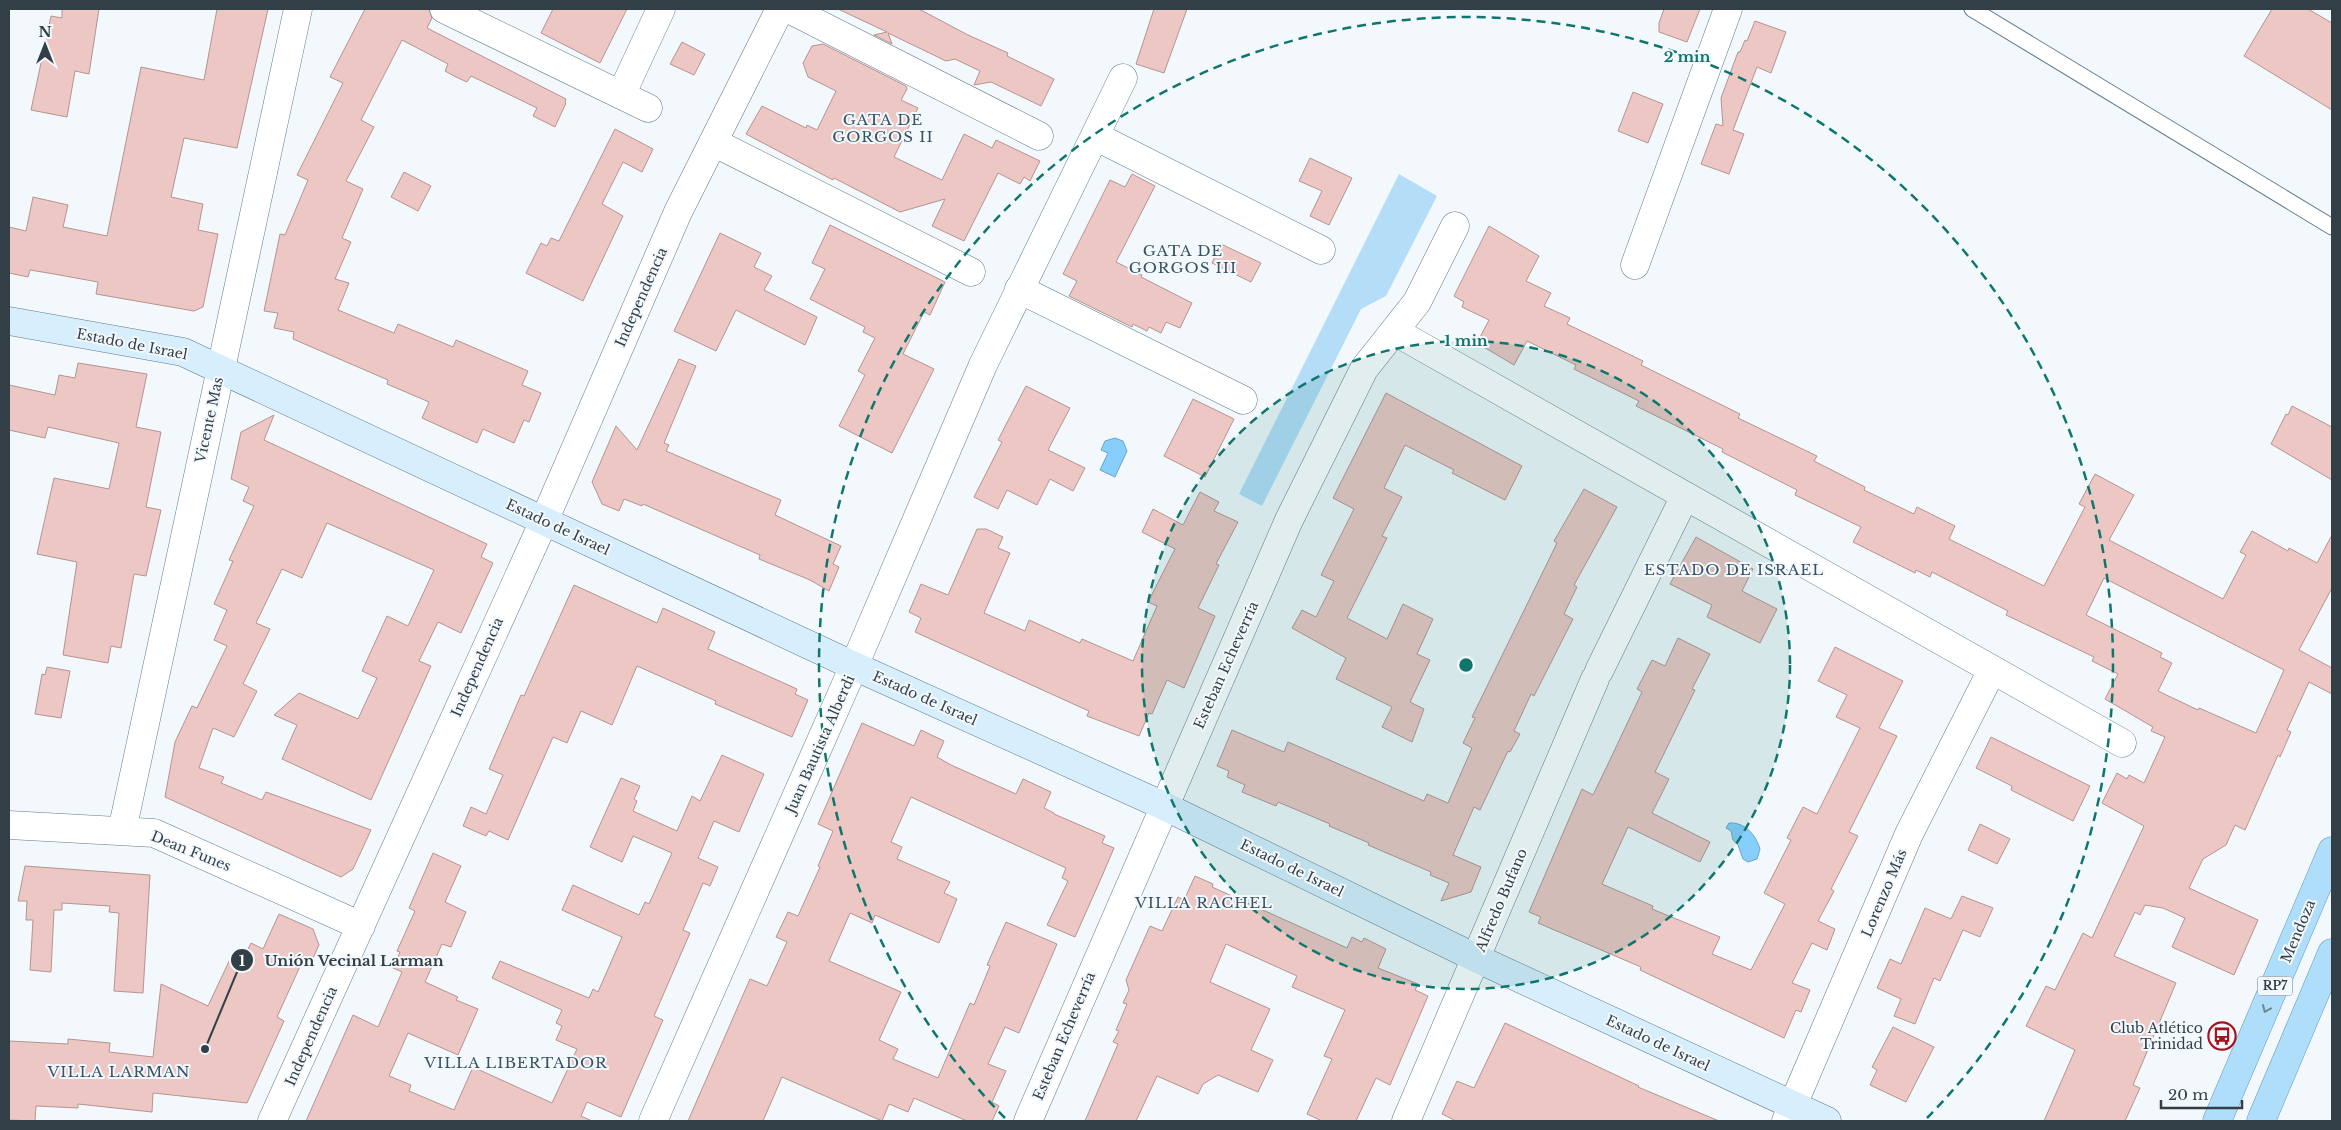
<svg xmlns="http://www.w3.org/2000/svg" width="2341" height="1130" font-family="'Libre Baskerville',serif">
	<style>
		.green { fill: #b4ddf7 }
		.water { fill: #86cffc; stroke: #6da4c6 }
		.building { fill: #ecc7c3; stroke: #b69490; fill-rule: evenodd }
		.lines { fill: none; stroke-linecap: round; stroke-linejoin: round }
		.lane-casing { stroke: #5f7b8c; stroke-width: 17 }
		.street-casing { stroke: #5f7b8c; stroke-width: 29 }
		.secondary-casing { stroke: #5f7b8c; stroke-width: 29 }
		.primary-casing { stroke: #6098ba; stroke-width: 29 }
		.lane { stroke: #fff; stroke-width: 15 }
		.street { stroke: #fff; stroke-width: 28 }
		.secondary { stroke: #d7eefd; stroke-width: 28 }
		.primary { stroke: #afdefb; stroke-width: 28 }
		.oneway { stroke: #6b8798 }
		.ring { fill: none; stroke: #0f766e; stroke-width: 2.5; stroke-dasharray: 9 6 }
		.labels { text-anchor: middle; stroke-width: 4; stroke-linejoin: round; paint-order: stroke }
		.shield { fill: #f2f8fc; stroke: #6c767d; stroke-width: 1 }
		.shield-label { font-size: 12px; font-weight: bold; fill: #333f47 }
		.street-label { font-size: 14px; fill: #333f47; stroke: #f2f8fc }
		.poi-label { font-size: 14px; fill: #333f47; stroke: #f2f8fc; text-anchor: end }
		.neighbourhood-label { font-size: 15px; letter-spacing: 1px; fill: #385263; stroke: #f2f8fc }
		.centre { fill: #0f766e; stroke: #f2f8fc; stroke-width: 2.5 }
		.ring-label { font-size: 15px; text-anchor: middle; font-weight: bold; fill: #0f766e; stroke: #f2f8fc; stroke-width: 4; stroke-linejoin: round; paint-order: stroke }
		.leader { fill: none; stroke: #333f47; stroke-width: 2 }
		.callout-dot { fill: #333f47; stroke: #f2f8fc; stroke-width: 2 }
		.mark-label { font-size: 15px; text-anchor: middle; font-weight: bold; fill: #fff }
		.callout-label { font-size: 15px; text-anchor: middle; font-weight: bold; fill: #333f47; stroke: #f2f8fc; stroke-width: 4; stroke-linejoin: round; paint-order: stroke }
	</style>
	<rect width="100%" height="100%" fill="#f2f8fc"/>
	<!-- green -->
	<path class="green" d="M1399 174 1437 196 1386 296 1361 309 1262 506 1239 494Z"/>
	<!-- water -->
	<path class="water" d="M1115 438 1123 441 1127 451 1115 477 1100 470 1108 453 1101 450 1105 441Z
		M1729 823C1745 822 1756 835 1760 849L1757 859 1748 862 1743 859 1738 845 1733 840 1731 831 1726 828Z"/>
	<!-- building -->
	<path class="building" d="M62 9H99L89 74 75 71 67 117 31 110 51 16 62 18Z
		M217 9H268L237 148 184 138 171 197 203 204 198 230 218 234 203 307 194 311 96 294 98 282 54 274 30 270 28 277 9 273V227L26 231 33 197 68 205 63 227 107 236 141 67 204 80Z
		M365 9H429L432 18 427 28 566 99 565 102 566 103 555 127 533 116 537 108 471 76 467 82 456 77 445 71 448 64 402 40 361 120 374 127 346 181 363 189 342 238 351 242 335 279 349 283 338 310 394 333 398 324 453 347 456 340 528 371 522 385 541 393 529 422 524 420 514 443 483 429 477 443 422 418 429 402 387 384 388 380 293 339 294 332 274 328 278 313 264 311 280 234 285 235 308 180 297 175 343 83 330 77Z
		M553 9H627L600 63 541 33Z
		M838 9H919L968 35 1008 53 1007 56 1054 79 1041 106 991 82 974 85 980 71 955 59 946 61 888 33 892 44 874 35 887 32Z
		M1154 9H1187L1164 73 1136 64Z
		M1664 9H1700L1687 42 1659 32V23Z
		M2272 9H2308L2332 23V110L2244 56Z
		M1755 21 1786 32 1771 73 1757 67 1733 130 1744 134 1729 174 1701 164 1716 124 1723 126 1721 98 1738 52H1740L1745 40 1747 41Z
		M682 42 705 54 694 75 670 64Z
		M823 44 906 86 907 89 901 100 918 108 894 157 942 180 964 134 992 148 996 140 1040 161 1030 181 1024 177 1020 184 998 173 964 241 932 226 945 199 900 212 834 178 833 180 746 134 762 106 806 128 807 125 817 130 836 91 808 77 803 63 812 46Z
		M1633 92 1663 104 1648 143 1618 131Z
		M615 129 653 149 642 172 623 162 602 204 623 216 583 301 526 273 541 243 547 246 551 238 559 241Z
		M1310 158 1352 178 1329 225 1310 216 1322 191 1299 181Z
		M404 172 431 186 418 211 391 197Z
		M1132 174 1155 186 1116 262 1142 275 1141 277 1192 303 1180 328 1166 322 1161 333 1149 327 1147 331 1133 324 1132 327 1069 296 1077 281 1063 274 1110 180 1125 187Z
		M830 225 945 282 930 315 924 312 903 354 934 369 892 453 839 426 865 375 858 371 875 338 863 332 865 327 810 299 825 269 812 263Z
		M1489 226 1539 256 1526 281 1551 293 1544 306 1570 318 1567 324 1643 361 1641 365 1740 414 1738 418 1817 456 1814 461 1865 487 1864 490 1914 514 1917 507 1955 526 1949 539 2044 586 2085 507 2079 504 2095 474 2134 495 2109 540 2223 599 2246 555 2240 552 2252 531 2288 551 2289 548 2317 563 2332 535V588L2299 650 2332 668V694L2309 682 2287 730 2291 732 2280 757 2278 755 2245 830 2235 825 2226 845 2203 859 2189 888 2258 920 2234 975 2172 947 2185 918 2163 908 2145 905 2140 915 2135 912 2114 956 2176 983 2133 1085 2140 1088 2125 1121H2044L2075 1050 2026 1026 2046 986 2055 990 2083 933 2092 938 2144 826 2102 803 2117 773 2127 779 2129 775 2144 783 2165 737 2151 731 2153 727 2105 699 2118 674 2092 661 2094 657 2006 615 2008 611 1932 572 1930 577 1916 570 1915 573 1853 542 1861 527 1795 495 1797 490 1722 452 1723 449 1636 406 1639 401 1574 369 1576 365 1527 341 1514 365 1477 343 1489 320 1462 307 1464 302 1454 296ZM2104 578 2284 670 2256 733 2199 708 2198 710 2158 691 2172 663 2160 657 2162 653 2086 615Z
		M720 233 761 253 754 267 772 276 764 290 817 317 805 345 736 310 716 351 674 331Z
		M1221 244 1261 263 1251 282 1212 263Z
		M679 359 696 366 664 443 669 445 666 451 781 500 775 515 841 546 833 564 839 567 829 591 810 580 759 559 760 555 643 504 642 506 624 499 619 511 602 504 592 482 616 426 637 450Z
		M78 363 147 374 136 427 161 432 146 507 161 510 146 576 134 574 121 648 111 646 108 663 63 655 77 562 37 554 54 478 109 489 119 443 48 427 45 438 9 430V385L55 395 59 375 75 378Z
		M1026 386 1070 408 1048 450 1085 468 1073 491 1050 479 1037 505 1007 490 998 509 974 497 1002 442 998 440Z
		M1386 393 1522 466 1505 500 1452 473 1454 470 1405 445 1384 488 1402 497 1382 536 1387 538 1347 618 1387 639 1403 604 1433 619 1417 654 1430 660 1410 702 1424 709 1412 742 1382 727 1392 707 1336 679 1346 658 1292 628 1302 610 1316 617 1334 581 1321 575 1354 509 1333 498Z
		M1193 399 1234 419 1205 477 1164 456Z
		M2292 406 2332 427V480L2271 444 2286 414 2288 415Z
		M274 415 264 440 487 544 481 557 493 563 461 633 438 622 419 661 431 666 371 800 282 759 297 725 274 715 299 693 358 719 377 678 362 671 387 616 408 626 434 570 327 523 302 578 282 569 256 623 270 629 243 684 257 691 234 737 213 728 199 768 224 777 221 783 262 800 266 792 371 830 353 869 341 877 165 797 175 742 192 706 197 708 227 646 214 640 227 610 214 604 233 561 229 560 254 506 243 501 249 487 231 479 241 432Z
		M1584 489 1617 507 1574 585 1577 587 1564 614 1573 619 1534 696 1531 694 1514 731 1520 734 1510 752 1508 751 1480 810 1474 807 1453 855 1481 867 1471 892 1441 901 1449 883 1430 875 1431 872 1368 845 1369 843 1329 826 1330 824 1278 802 1276 806 1242 792 1245 785 1227 777 1229 771 1217 766 1232 730 1284 752 1288 742 1424 801 1427 794 1448 803 1472 748 1463 743 1475 718 1472 717 1557 543 1554 541Z
		M1200 492 1219 502 1214 511 1238 522 1216 564 1219 565 1198 608 1215 616 1184 688 1167 680 1152 714 1149 713 1139 736 1087 716 1089 711 1069 702 915 632 921 618 909 612 921 584 948 595 977 529H986L1003 537 998 548 1010 553 984 613 1025 631 1029 620 1080 643 1082 639 1133 661 1157 606 1148 602 1175 549 1142 532 1153 509 1183 525Z
		M1696 537 1753 569 1742 591 1777 609 1760 643 1707 617 1712 605 1670 584Z
		M574 585 657 623 663 608 715 632 708 649 797 689 795 694 808 700 792 737 715 704 716 701 637 666 612 725 581 711 567 743 553 737 508 840 489 831 486 836 463 826 471 807 486 814 503 775 489 769 521 695 524 696Z
		M1678 638 1710 654 1692 689 1695 690 1655 772 1669 779 1652 813 1710 842 1700 862 1628 827 1602 884 1653 906 1652 909 1720 937 1712 954 1751 970 1785 904 1764 893 1791 840 1787 838 1803 807 1817 814 1860 728 1836 717 1847 695 1818 681 1835 647 1903 681 1879 728 1897 736 1849 832 1858 836 1831 889 1834 891 1818 921 1835 929 1827 950 1812 943 1792 983 1810 990 1801 1012 1796 1010 1784 1038 1640 970 1641 967 1538 923 1541 917 1529 912 1582 789 1593 795 1608 764 1642 692 1637 689 1652 660 1665 666Z
		M47 667 70 671 61 718 35 714 42 674 45 675Z
		M862 723 914 746 921 730 944 741 937 757 951 765 1016 794 1023 779 1051 792 1044 808 1054 813V814L1105 836 1102 843 1114 848 1099 883 1075 937 1047 925 1068 881 1062 878 1066 868 911 797 891 842 902 847 897 859 950 882 944 893 957 899 939 943 875 915 872 923 850 913 829 961 901 992 879 1040 898 1049 893 1059 938 1078 970 1003 974 1005 990 966 987 965 1006 922 1057 944 1019 1033 1005 1027 988 1064 1006 1071 992 1102 999 1106 992 1121H967L914 1098 908 1112 889 1104 882 1121 782 1077 763 1121H688L750 979 767 986 787 942 776 937 788 912 798 916 820 867 818 866 833 831 818 824Z
		M1991 737 2090 786 2073 821 2011 790 2012 786 1976 768Z
		M722 755 764 774 739 832 714 821 698 858 718 867 710 886 703 883 683 930 690 933 654 1016 663 1020 621 1117 587 1102 581 1116 592 1121H306L353 1015 378 1027 402 972 393 968 400 952 397 951 415 911 409 908 433 853 461 866 445 902 466 912 451 947 442 944 425 982 458 997 456 1000 478 1009 458 1055 408 1033 389 1076 411 1085 409 1091 454 1110 473 1067 552 1103 577 1049 556 1040 562 1026 556 1023 562 1010 492 978 500 961 589 998 593 989 598 992 622 937 562 910 573 885 639 915 645 902 649 904 672 853 633 836 622 862 590 847 621 778 640 786 634 799 637 801 633 811 677 831 692 796 700 801Z
		M1980 824 2010 839 1997 864 1968 850Z
		M25 866 150 875 143 993 114 991 119 913 109 912 110 906 62 903V910H54L51 972 30 970 33 920H26L27 901H18Z
		M1195 876 1213 884 1212 887 1347 948 1352 937 1362 942 1364 938 1386 949 1378 968 1418 984 1415 990 1428 996 1390 1085 1376 1078 1356 1121H1322L1307 1114 1332 1059 1324 1056 1345 1010 1292 987 1297 976 1226 944 1210 982 1270 1009 1251 1050 1273 1060 1258 1092 1218 1075 1203 1084 1198 1094 1157 1076 1136 1121H1085L1118 1044 1113 1042 1119 1031 1116 1030 1127 1004 1123 1003 1129 990 1126 980 1150 926 1162 931 1178 897 1184 900Z
		M1962 896 1993 908 1980 937 1963 930 1940 981 1934 978 1915 1024 1894 1016 1901 999 1877 988 1890 959 1901 964 1925 908 1951 919Z
		M279 914 313 929 319 945 310 965 302 962 277 1017 284 1021 247 1103 153 1093 152 1112 78 1104V1108L36 1106 35 1121 9 1120V1041L68 1044V1039L110 1043 109 1052 153 1057 161 984 208 1006 232 955 243 960 251 943 263 949Z
		M1505 1023 1639 1086 1638 1087 1719 1121H1456L1442 1114 1457 1081 1474 1088Z
		M1893 1027 1934 1047 1906 1102 1870 1085 1877 1070 1872 1067Z"/>
	<g class="lines">
		<!-- lane casing -->
		<g class="lane-casing">
			<path id="lane" d="M1972 9 2332 227"/>
		</g>
		<!-- street casing -->
		<g class="street-casing">
			<path id="street" d="M444 9 648 108
				M789 9 1039 136
				M621 95 661 9
				M1095 136 1321 250
				M713 142 971 272
				M1635 265 1728 9
				M1019 289 1243 400
				M1394 331 2122 743
				M1599 671 1685 496
				M9 825 154 833 361 926
				M122 831 298 9
				M272 1121 544 521 678 212 780 9
				M653 1121 854 666 983 365 1123 78
				M1028 1121 1289 520 1364 369 1417 302 1455 226
				M1406 1121 1595 679
				M1786 1121 1909 834 1992 670"/>
		</g>
		<!-- secondary casing -->
		<g class="secondary-casing">
			<path id="secondary" d="M9 321 183 352 854 666 1164 806 1476 958 1827 1121"/>
		</g>
		<!-- primary casing -->
		<g class="primary-casing">
			<path id="primary" d="M2217 1121 2332 851
				M2261 1121 2332 953"/>
		</g>
		<!-- lane -->
		<use href="#lane" class="lane"/>
		<!-- street -->
		<use href="#street" class="street"/>
		<!-- secondary -->
		<use href="#secondary" class="secondary"/>
		<!-- primary -->
		<use href="#primary" class="primary"/>
	</g>
	<!-- one-way arrows -->
	<defs><path id="oneway-chevron" d="M-2-3.5L2.5 0L-2 3.5" fill="none" stroke-width="1.6" stroke-linecap="round" stroke-linejoin="round" transform="scale(1.25)"/></defs>
	<use class="oneway" href="#oneway-chevron" transform="translate(2266 1009) rotate(113)"/>
	<!-- distance rings -->
	<circle cx="1466" cy="665" r="324" fill="#0f766e" fill-opacity=".12"/>
	<g class="ring">
		<circle cx="1466" cy="665" r="324"/>
		<path d="M1005 1118A647 647 0 1 1 1927 1118"/>
	</g>
	<!-- icons -->
	<defs>
		<g id="bus-ring" transform="scale(1.4375)"><circle r="9.5" fill="#f2f8fc" stroke="#a7111d" stroke-width="1.5"/><path d="M-5-6H5V4H4V6H2V4H-2V6H-4V4H-5ZM-3.5-4V0h7V-4ZM-3.5 1.2v1.5H-2V1.2ZM2 1.2v1.5H3.5V1.2Z" fill="#a7111d"/></g>
	</defs>
	<g fill-rule="evenodd">
		<use href="#bus-ring" x="2222" y="1036"/>
	</g>
	<g class="labels">
		<!-- shield labels -->
		<rect class="shield" x="2257.5" y="976.5" width="35" height="19" rx="4"/>
		<g class="shield-label">
			<text x="2275" y="990">RP7</text>
		</g>
		<!-- street labels -->
		<g class="street-label">
			<text transform="translate(641 297) rotate(-66)" y="5">Independencia</text>
			<text transform="translate(132 344) rotate(11)" y="5">Estado de Israel</text>
			<text transform="translate(209 420) rotate(-78)" y="5">Vicente Mas</text>
			<text transform="translate(558 527) rotate(25)" y="5">Estado de Israel</text>
			<text transform="translate(1226 665) rotate(-66)" y="5">Esteban Echeverría</text>
			<text transform="translate(477 667) rotate(-66)" y="5">Independencia</text>
			<text transform="translate(925 698) rotate(24)" y="5">Estado de Israel</text>
			<text transform="translate(820 744) rotate(-66)" y="5">Juan Bautista Alberdi</text>
			<text transform="translate(191 851) rotate(22)" y="5">Dean Funes</text>
			<text transform="translate(1292 868) rotate(26)" y="5">Estado de Israel</text>
			<text transform="translate(1884 893) rotate(-67)" y="5">Lorenzo Más</text>
			<text transform="translate(1501 900) rotate(-67)" y="5">Alfredo Bufano</text>
			<text transform="translate(2298 931) rotate(-67)" y="5">Mendoza</text>
			<text transform="translate(311 1036) rotate(-66)" y="5">Independencia</text>
			<text transform="translate(1064 1036) rotate(-67)" y="5">Esteban Echeverría</text>
			<text transform="translate(1658 1043) rotate(25)" y="5">Estado de Israel</text>
		</g>
		<!-- poi labels -->
		<g class="poi-label">
			<text x="2203" y="1033">Club Atlético<tspan x="2203" dy="16">Trinidad</tspan></text>
		</g>
		<!-- neighbourhood labels -->
		<g class="neighbourhood-label">
			<text x="883" y="125">GATA DE<tspan x="883" dy="17">GORGOS II</tspan></text>
			<text x="1183" y="256">GATA DE<tspan x="1183" dy="17">GORGOS III</tspan></text>
			<text x="1734" y="575">ESTADO DE ISRAEL</text>
			<text x="1204" y="908">VILLA RACHEL</text>
			<text x="516" y="1068">VILLA LIBERTADOR</text>
			<text x="119" y="1077">VILLA LARMAN</text>
		</g>
	</g>
	<circle cx="1466" cy="665" r="8" class="centre"/>
	<g class="ring-label">
		<text x="1687" y="62">2 min</text>
		<text x="1466" y="346">1 min</text>
	</g>
	<!-- callouts -->
	<path class="leader" d="M205 1049L242 960"/>
	<g class="callout-dot">
		<circle cx="205" cy="1049" r="5"/>
		<circle cx="242" cy="960" r="12"/>
	</g>
	<g class="mark-label">
		<text x="242" y="966">1</text>
	</g>
	<g class="callout-label">
		<text x="354" y="966">Unión Vecinal Larman</text>
	</g>
	<!-- border -->
	<rect width="2341" height="1130" fill="none" stroke="#333f47" stroke-width="20"/>
	<!-- north arrow -->
	<g transform="translate(45 45)" stroke="#f2f8fc" stroke-width="4" paint-order="stroke">
	<path d="M0-4L9 19L0 12L-9 19Z" fill="#333f47"/>
	<text y="-8" font-size="14" font-weight="bold" text-anchor="middle" fill="#333f47">N</text>
	</g>
	<!-- scale -->
	<path d="M2161 1100v8h81v-8" fill="none" stroke="#333f47" stroke-width="2.5"/>
	<text x="2168" y="1100" font-size="15" fill="#333f47" stroke="#f2f8fc" stroke-width="4" paint-order="stroke">20 m</text>
</svg>
